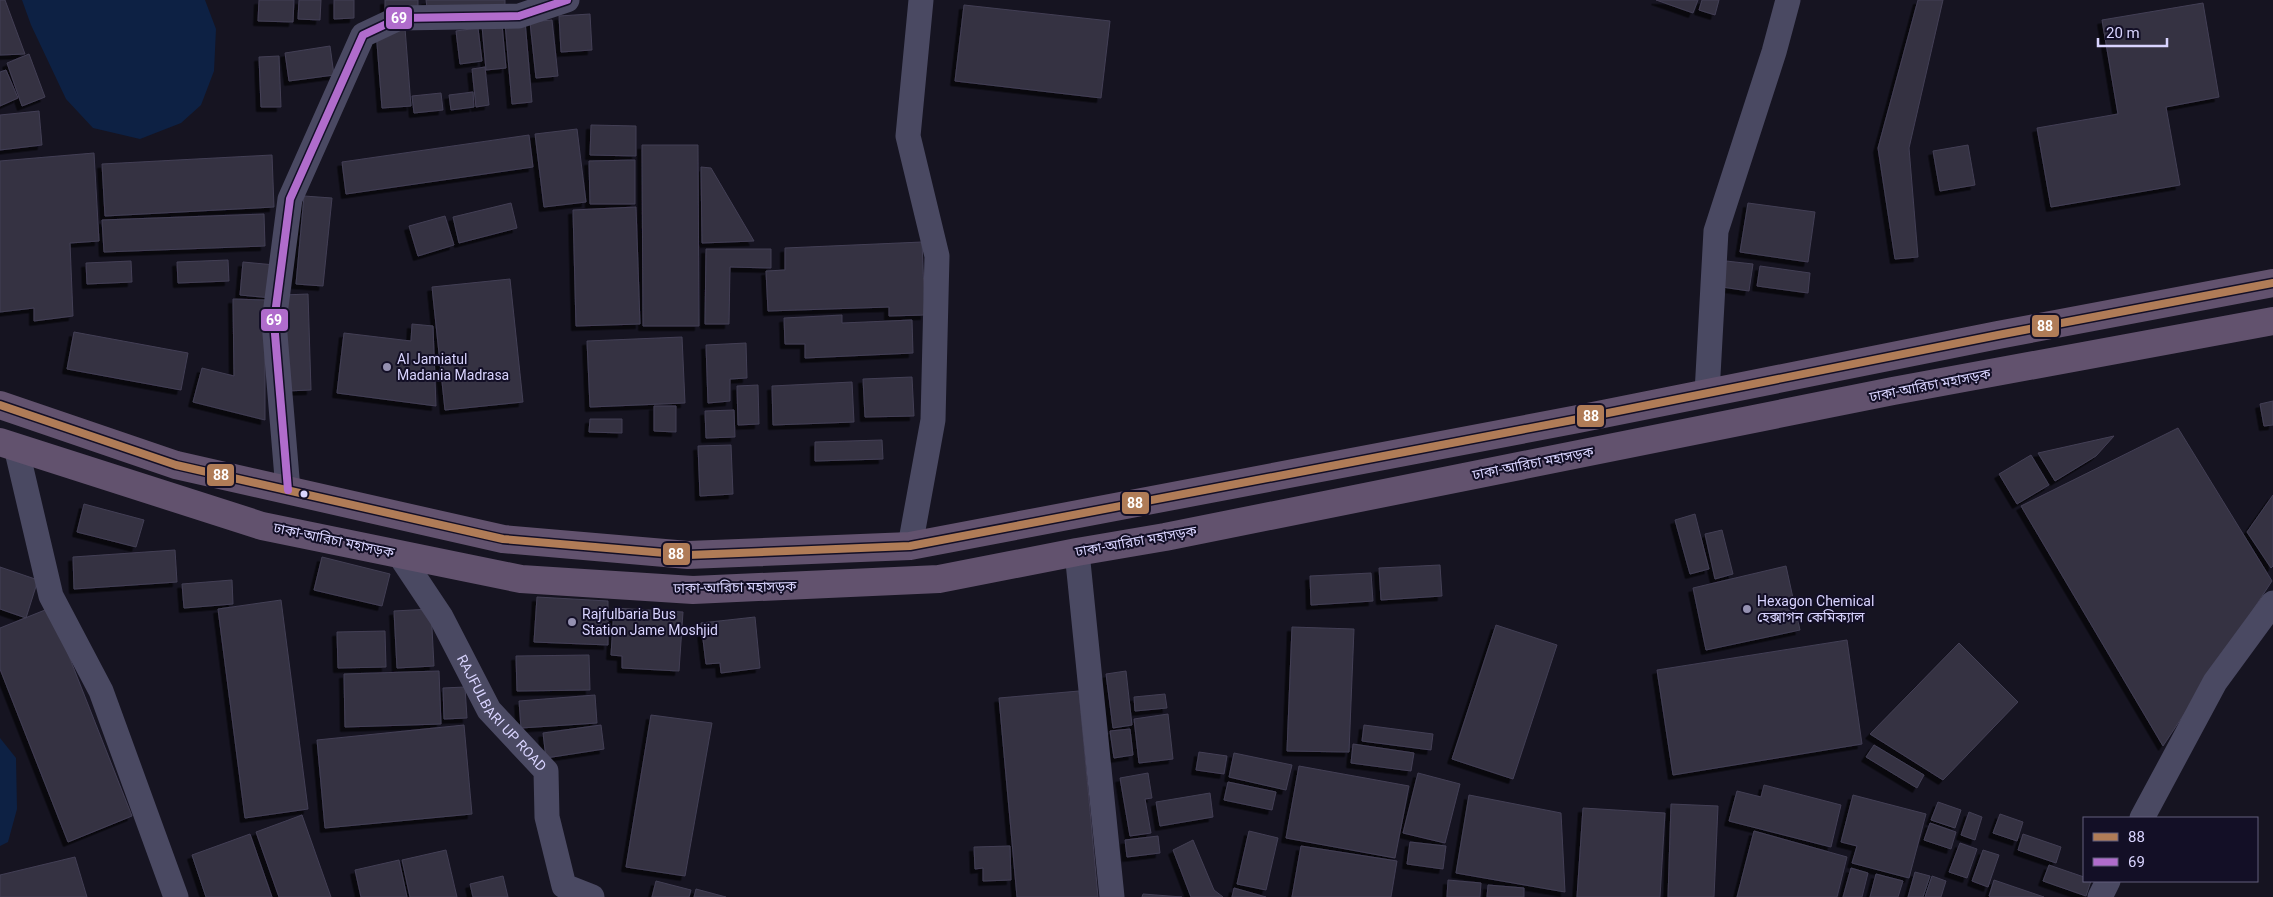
<svg xmlns="http://www.w3.org/2000/svg" width="2273" height="897" font-family="Roboto,'Noto Sans Bengali',sans-serif">
	<style>
		.water { fill: #0d2144 }
		.building { fill: #343243; stroke: #433f54; filter: url(#shadow) }
		.lines { fill: none; stroke-linecap: round; stroke-linejoin: round }
		.minor { stroke: #4a4962; stroke-width: 25 }
		.trunk { stroke: #62526e; stroke-width: 28 }
		.bus-1-casing { stroke: #130f26; stroke-width: 11 }
		.bus-2-casing { stroke: #130f26; stroke-width: 11 }
		.bus-1 { stroke: #b07c57; stroke-width: 8 }
		.bus-2 { stroke: #b06ccc; stroke-width: 8 }
		.poi-dot { fill: #9591b1; stroke: #130f26; stroke-width: 2 }
		.bus-dot { fill: #d9d4ff; stroke: #130f26; stroke-width: 2 }
		.labels { text-anchor: middle; stroke-width: 4; stroke-linejoin: round; paint-order: stroke }
		.poi-label { font-size: 14px; fill: #d9d4ff; stroke: #130f26; text-anchor: start }
		.street-label { font-size: 14px; fill: #d9d4ff; stroke: #130f26 }
		.line-badge { stroke: #130f26; stroke-width: 2 }
		.badge-label { font-size: 14px; text-anchor: middle; font-weight: bold; fill: #fff }
	</style>
	<defs>
		<filter id="shadow"><feDropShadow dx="-4.5" dy="4.5" stdDeviation="0" flood-color="#0009"/></filter>
	</defs>
	<rect width="100%" height="100%" fill="#161421"/>
	<!-- water -->
	<path class="water" d="M22 0H205L216 29 214 71 201 105 181 123 140 139 93 128 66 99 31 25Z
		M0 738 16 758 17 809 8 842 0 846Z"/>
	<!-- building -->
	<path class="building" d="M0 0H5L25 54 0 55Z
		M259 0H294L293 22 258 21Z
		M299 0H321L320 20 298 19Z
		M334 0H354V18L334 19Z
		M385 0H418V13H385Z
		M426 0H505V6L428 15Z
		M1656 0H1698L1693 13Z
		M1702 0H1719L1715 15 1699 10Z
		M1918 0H1943L1909 148 1918 257 1895 259 1878 148Z
		M2203 3 2219 97 2166 107 2180 185 2051 207 2037 128 2118 114 2102 20Z
		M964 5 1110 21 1101 98 955 81Z
		M590 14 592 50 561 52 559 16Z
		M552 20 558 76 536 78 530 22Z
		M525 21 532 102 512 104 505 23Z
		M502 24 506 68 486 70 482 26Z
		M405 28 411 106 382 108 376 30Z
		M478 28 482 61 460 64 456 31Z
		M330 46 334 75 289 81 285 53Z
		M29 54 45 97 22 106 7 63Z
		M279 56 281 107H261L259 57Z
		M485 67 489 105 476 107 472 69Z
		M6 70 18 98 0 106V72Z
		M473 92 474 107 451 110 449 95Z
		M441 93 443 110 414 113 412 96Z
		M39 111 42 145 0 150V115Z
		M591 125 636 126V156L590 155Z
		M577 129 586 202 544 207 535 134Z
		M529 135 533 167 346 194 342 162Z
		M642 145H698L699 326H643Z
		M1968 145 1975 185 1940 191 1933 151Z
		M94 153 99 241 70 243 73 316 34 321V308L0 312V161Z
		M272 155 274 207 105 216 102 164Z
		M635 160V204H590L589 161Z
		M701 167 711 168 754 241 702 243Z
		M304 196 332 198 323 286 296 284Z
		M511 203 517 228 459 243 453 217Z
		M1748 203 1815 212 1808 262 1740 252Z
		M636 207 640 324 576 326 573 210Z
		M264 214 265 246 104 252 102 220Z
		M445 216 454 245 418 256 409 226Z
		M922 242 925 315 889 316V307L768 311 766 271 785 270V248Z
		M706 249H771V268L730 267 729 324H705Z
		M228 260 229 281 178 283 177 262Z
		M131 261 132 282 87 284 86 263Z
		M1726 261 1753 264 1749 291 1722 287Z
		M243 262 275 265 272 298 240 295Z
		M1760 266 1810 273 1808 293 1757 286Z
		M510 279 523 402 445 410 432 287Z
		M308 294 311 390 286 391 283 295Z
		M233 299 265 300V420L193 402 202 368 234 376Z
		M842 315V323L912 320 913 353 805 358V344H785L784 318Z
		M412 324 433 326 436 406 337 393 344 333 411 341Z
		M74 332 188 353 181 390 67 369Z
		M682 337 685 403 590 407 587 341Z
		M746 343 747 378 730 379V401L708 403 706 345Z
		M912 377 914 416 865 417 863 379Z
		M852 382 854 422 773 425 772 386Z
		M758 385 759 424 738 425 737 386Z
		M2273 401V425L2264 426 2260 404Z
		M654 406H676V432L654 431Z
		M734 410 735 437 706 438 705 411Z
		M590 419H622V433L589 432Z
		M2178 428 2272 581 2163 746 2021 506Z
		M2114 436 2096 456 2055 481 2038 453Z
		M882 440 883 459 815 461V442Z
		M731 445 733 494 700 496 698 446Z
		M2031 455 2049 485 2017 504 1999 474Z
		M2273 495V566L2271 568 2247 532Z
		M84 504 144 520 136 547 77 532Z
		M1695 514 1709 569 1690 574 1675 520Z
		M1722 530 1733 574 1715 579 1705 534Z
		M175 550 177 582 74 589 73 557Z
		M322 557 390 574 382 606 314 590Z
		M1440 565 1442 596 1381 600 1379 568Z
		M1786 566 1800 630 1706 650 1693 588Z
		M0 567 38 580 26 618 0 609Z
		M1371 573 1373 601 1311 605 1310 576Z
		M232 580 233 604 184 608 182 584Z
		M537 597 608 601V645L534 642Z
		M281 600 308 809 245 818 218 609Z
		M50 608 132 816 68 842 0 669V628Z
		M614 608 683 612 679 671 622 668V656L611 655Z
		M431 609 434 666 397 668 394 611Z
		M755 617 760 668 721 673 720 663 706 664 701 623Z
		M1496 625 1557 645 1513 779 1452 759Z
		M1292 627 1354 629 1349 752 1287 751Z
		M385 631 386 667 338 668 337 632Z
		M1847 640 1862 744 1673 775 1657 670Z
		M1959 643 2018 702 1943 780 1870 734Z
		M589 655 590 690 517 691 516 656Z
		M439 671 441 724 345 727 344 674Z
		M1126 671 1132 725 1113 728 1106 674Z
		M465 687 467 718 444 719 443 688Z
		M1079 691 1098 897H1017L999 698Z
		M1165 694 1167 708 1135 711 1134 697Z
		M595 695 597 723 521 728 519 701Z
		M1168 714 1173 759 1139 763 1134 719Z
		M651 715 712 723 685 876 626 867Z
		M464 725 472 814 325 828 317 740Z
		M601 725 604 749 546 758 543 733Z
		M1364 725 1433 734 1431 750 1362 741Z
		M1130 729 1133 755 1114 758 1110 731Z
		M1353 744 1414 753 1411 771 1351 763Z
		M1874 745 1924 775 1917 788 1866 757Z
		M1199 752 1227 756 1224 774 1196 770Z
		M1234 753 1292 765 1286 790 1229 777Z
		M1299 766 1409 786 1395 858 1286 838Z
		M1148 773 1152 798 1145 799 1151 833 1130 836 1120 778Z
		M1418 773 1460 784 1445 843 1403 833Z
		M1228 782 1276 792 1272 810 1224 800Z
		M1764 785 1841 805 1831 847 1729 821 1737 791 1761 797Z
		M1210 793 1213 817 1160 826 1156 802Z
		M1469 795 1561 813 1565 892 1456 873Z
		M1853 795 1926 814 1909 878 1852 863 1857 846 1841 842Z
		M1938 802 1961 810 1955 828 1931 820Z
		M1671 804 1718 806 1714 897H1668Z
		M1583 808 1665 813 1660 897H1577Z
		M1969 812 1982 817 1975 840 1961 835Z
		M2000 814 2023 822 2017 841 1993 833Z
		M302 815 331 897H279L256 832Z
		M1930 823 1956 832 1951 849 1924 840Z
		M1249 831 1278 838 1266 890 1237 884Z
		M1754 831 1847 857 1837 897H1737Z
		M250 834 272 897H206L192 855Z
		M2023 834 2061 847 2056 863 2018 850Z
		M1158 836 1160 853 1127 857 1125 840Z
		M1193 840 1214 890 1223 897H1191L1173 850Z
		M1410 842 1446 846 1443 869 1407 864Z
		M1960 843 1977 849 1967 878 1949 872Z
		M1010 846 1011 880 983 881V868L975 869 974 847Z
		M1301 846 1397 861 1391 897H1292Z
		M446 850 457 897H410L402 860Z
		M1983 850 1999 855 1988 887 1972 881Z
		M75 857 87 897H0V875Z
		M399 860 407 897H361L355 870Z
		M2049 865 2084 877V881H2091L2086 896 2043 881Z
		M1851 868 1868 873 1862 897H1843Z
		M1915 872 1930 876 1923 897H1908Z
		M1876 874 1903 881 1898 897H1870Z
		M503 876 508 897H473L470 884Z
		M1932 876 1946 881 1941 897H1925Z
		M1448 880 1481 883 1480 897H1447Z
		M1994 880 2044 897H1991L1989 896Z
		M656 881 691 890 689 897H652Z
		M1488 885 1524 888V897H1487Z
		M1234 888 1266 897H1232Z
		M696 889 726 897H694Z
		M1143 894 1182 897H1142Z"/>
	<g class="lines">
		<!-- minor -->
		<g class="minor">
			<path d="M1707 393 1716 231 1774 52 1788 0"/>
			<path d="M16 447 51 596 101 691 176 897"/>
			<path d="M288 490 274 322 290 199 363 35 399 18 519 16 567 0"/>
			<path d="M910 546 933 420 937 256 908 136 921 0"/>
			<path d="M1077 552 1112 897"/>
			<path id="s1" d="M399 554 441 617 489 710 546 771 547 817 564 886 592 897"/>
			<path d="M2142 818 2215 682 2273 603"/>
			<path d="M2100 897 2108 881"/>
		</g>
		<!-- trunk -->
		<path class="trunk" d="M0 405 176 465 503 539 688 555 910 546 1578 419 1998 335 2273 283
			M0 442 262 526 521 579 693 590 939 579 1077 552 1165 537 1893 391 2273 321"/>
		<!-- bus-1 casing -->
		<g class="bus-1-casing">
			<path id="bus-1" d="M0 405 176 465 503 539 688 555 910 546 1578 419 1998 335 2273 283"/>
		</g>
		<!-- bus-2 casing -->
		<g class="bus-2-casing">
			<path id="bus-2" d="M288 490 274 322 290 199 363 35 399 18 519 16 567 0"/>
		</g>
		<!-- bus-1 -->
		<use href="#bus-1" class="bus-1"/>
		<!-- bus-2 -->
		<use href="#bus-2" class="bus-2"/>
	</g>
	<!-- markers -->
	<g class="poi-dot">
		<circle cx="387" cy="367" r="5"/>
		<circle cx="1747" cy="609" r="5"/>
		<circle cx="572" cy="622" r="5"/>
	</g>
	<circle class="bus-dot" cx="304" cy="494" r="4.5"/>
	<g class="labels">
		<!-- poi labels -->
		<g class="poi-label">
			<text x="397" y="364">Al Jamiatul<tspan x="397" dy="16">Madania Madrasa</tspan></text>
			<text x="1757" y="606">Hexagon Chemical<tspan x="1757" dy="16">হেক্সাগন কেমিক্যাল</tspan></text>
			<text x="582" y="619">Rajfulbaria Bus<tspan x="582" dy="16">Station Jame Moshjid</tspan></text>
		</g>
		<!-- street labels -->
		<g class="street-label">
			<text transform="translate(1930 385) rotate(-11)" y="5">ঢাকা-আরিচা মহাসড়ক</text>
			<text transform="translate(1533 463) rotate(-11)" y="5">ঢাকা-আরিচা মহাসড়ক</text>
			<text transform="translate(334 540) rotate(12)" y="5">ঢাকা-আরিচা মহাসড়ক</text>
			<text transform="translate(1136 541) rotate(-10)" y="5">ঢাকা-আরিচা মহাসড়ক</text>
			<text transform="translate(735 587) rotate(-1)" y="5">ঢাকা-আরিচা মহাসড়ক</text>
			<text dy="5" stroke="none"><textPath href="#s1" startOffset="190">RAJFULBARI UP ROAD</textPath></text>
		</g>
	</g>
	<g class="line-badge">
		<rect x="385" y="6" width="28" height="24" rx="5" fill="#b06ccc"/>
		<rect x="260" y="308" width="29" height="24" rx="5" fill="#b06ccc"/>
		<rect x="2031" y="314" width="29" height="24" rx="5" fill="#b07c57"/>
		<rect x="1576" y="404" width="29" height="24" rx="5" fill="#b07c57"/>
		<rect x="206" y="463" width="29" height="24" rx="5" fill="#b07c57"/>
		<rect x="1121" y="491" width="29" height="24" rx="5" fill="#b07c57"/>
		<rect x="662" y="542" width="29" height="24" rx="5" fill="#b07c57"/>
	</g>
	<g class="badge-label">
		<text x="399" y="23">69</text>
		<text x="274" y="325">69</text>
		<text x="2045" y="331">88</text>
		<text x="1591" y="421">88</text>
		<text x="221" y="480">88</text>
		<text x="1135" y="508">88</text>
		<text x="676" y="559">88</text>
	</g>
	<!-- legend -->
	<rect x="2083" y="817" width="175" height="65" fill="#130f26" stroke="#625e7d"/>
	<rect x="2093" y="833" width="25" height="8" fill="#b07c57" stroke="#625e7d"/>
	<text x="2128" y="842" font-size="15" fill="#d9d4ff">88</text>
	<rect x="2093" y="858" width="25" height="8" fill="#b06ccc" stroke="#625e7d"/>
	<text x="2128" y="867" font-size="15" fill="#d9d4ff">69</text>
	<!-- scale -->
	<path d="M2098 38v8h69v-8" fill="none" stroke="#d9d4ff" stroke-width="2.5"/>
	<text x="2106" y="38" font-size="15" fill="#d9d4ff" stroke="#130f26" stroke-width="4" paint-order="stroke">20 m</text>
</svg>
